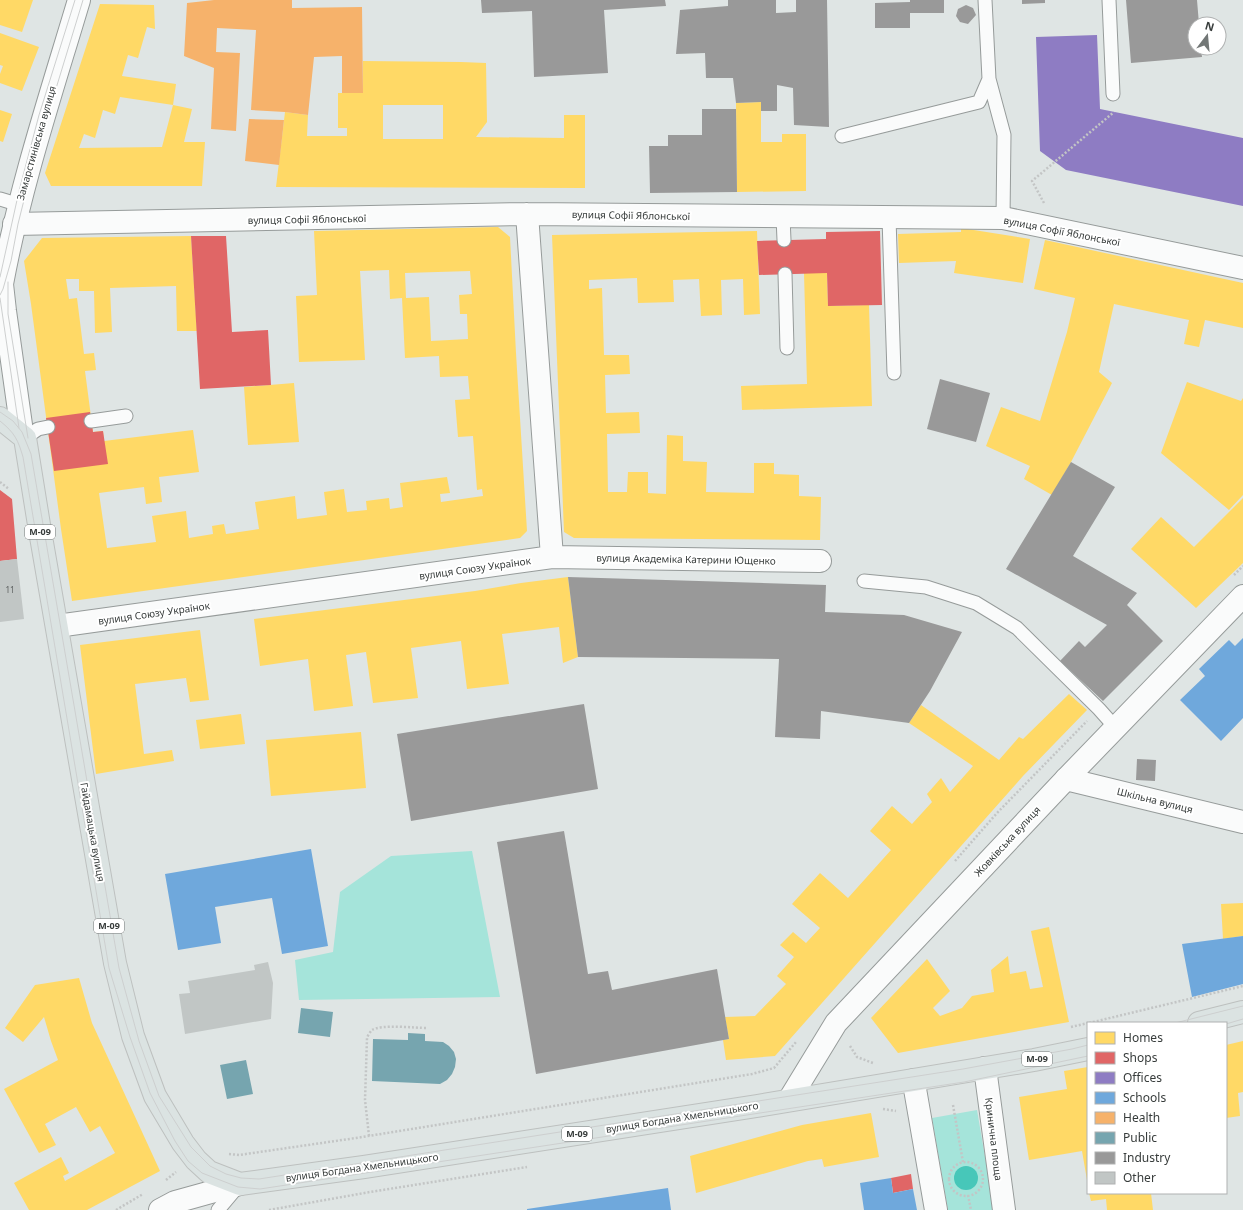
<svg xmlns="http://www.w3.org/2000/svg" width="1243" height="1210" font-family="'Noto Sans',sans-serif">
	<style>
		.green { fill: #a5e4da }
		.water { fill: #47c7b9 }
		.homes { fill: #ffd966; fill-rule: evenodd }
		.shops { fill: #e06666 }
		.offices { fill: #8e7cc3 }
		.schools { fill: #6fa8dc }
		.health { fill: #f6b26b }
		.public { fill: #76a5af }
		.industry { fill: #999 }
		.building { fill: #c1c6c5 }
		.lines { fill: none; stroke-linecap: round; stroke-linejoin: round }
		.service-casing { stroke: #969b9a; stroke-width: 15 }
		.minor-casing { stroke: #969b9a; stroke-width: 24 }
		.tertiary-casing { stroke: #969b9a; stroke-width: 24 }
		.secondary-casing { stroke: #969b9a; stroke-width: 24 }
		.primary-casing { stroke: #bdc0bf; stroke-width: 24 }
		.path { stroke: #c3c5c5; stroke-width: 2.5; stroke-dasharray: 2 2; stroke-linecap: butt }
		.service { stroke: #fafbfb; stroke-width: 13 }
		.minor { stroke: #fafbfb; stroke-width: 22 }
		.tertiary { stroke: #fafbfb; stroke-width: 22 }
		.secondary { stroke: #fafbfb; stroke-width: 22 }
		.primary { stroke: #dbe3e2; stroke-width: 22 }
		.tram { stroke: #cdcfcf; stroke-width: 1 }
		.labels { text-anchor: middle; stroke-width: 4; stroke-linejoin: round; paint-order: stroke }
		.number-label { font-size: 8px; fill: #5a5e5e }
		.shield { fill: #fff; stroke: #737676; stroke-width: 1 }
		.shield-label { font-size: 9px; font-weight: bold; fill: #373c3b }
		.street-label { font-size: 10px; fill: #373c3b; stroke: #fff }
	</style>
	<rect width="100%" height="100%" fill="#dfe5e4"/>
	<!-- green -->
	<path class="green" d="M472 851 500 997 299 1000 295 960 333 952 340 892 391 856Z
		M977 1110 994 1210H948L932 1118Z"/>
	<!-- water -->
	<path class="water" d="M954 1178a12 12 0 1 1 24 0a12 12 0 1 1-24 0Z"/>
	<!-- homes -->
	<path class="homes" d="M0 0H33L22 32 0 25Z
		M100 4 154 5 155 29 147 27 138 58 128 55 122 76 176 84 173 105 192 109 184 142H205L202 186H51L45 173ZM120 97 173 105 162 147 79 148 84 134 95 138 103 110 115 114Z
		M0 33 39 47 22 91 0 83V74L3 66 0 65Z
		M363 61 461 62 486 63 487 122 476 137 564 138V115H585V188L276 187 285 112 308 115 307 136H347V128H338V93H363ZM383 105H443V139H383Z
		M761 102V142H782V134H806V191L737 192 736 103Z
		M0 110 12 114 3 142 0 141Z
		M498 227 510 237 516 353 527 531 520 538 72 601 61 529 31 304 24 261 42 238 191 236 197 331H177L176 286 110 288 112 332 95 333 94 291H79V279H66L69 299 77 298 84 354 94 353 96 370 85 371 93 432 103 431 104 441 193 430 199 472 159 477 162 502 146 504 144 487 99 493 107 548 156 542 152 516 186 511 189 538 213 534 212 526 224 524 226 534 259 529 255 502 295 496 297 519 327 515 324 492 344 489 347 512 367 510 366 501 389 498 390 509 403 507 400 483 447 477 450 493 440 494 441 502 483 496 482 489 477 490 473 436 458 437 455 400 470 399 468 376 440 377 439 356 405 358 402 298 390 299 389 270 360 271 365 360 299 362 296 296 317 295 314 231ZM470 271 472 294 459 295 460 314H467L468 339 431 341 429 297 406 298 405 273Z
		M961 228 1030 239 1023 283 954 273 956 261 899 263 898 234 961 232Z
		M757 231 760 314 744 315 743 279 721 280 722 315 701 316 699 279 673 280 674 302 638 303 637 278 589 280V289L602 288 604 355H629L630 374 605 375 606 413 639 412 640 433 607 434 608 492H627L628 472H648V493L666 494 667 435 683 436V461L707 462 706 492 754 493V463H774V474L799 475V496L821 497 820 540 574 538 564 532 552 235Z
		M1045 240 1243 283V328L1205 320 1199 347 1184 344 1189 320 1114 304 1099 372 1112 383 1071 462 1052 495 1024 479 1030 466 986 446 1001 407 1040 421 1067 332 1075 298 1034 289Z
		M804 273H827L828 306 869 305 872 406 742 410 741 386 807 384Z
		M1187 382 1241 401 1243 398V495L1229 510 1161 453Z
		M294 383 299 442 248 445 244 387Z
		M1243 498V563L1196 608 1131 549 1161 517 1194 547Z
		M568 577 578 657 563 663 559 627 502 634 509 684 467 689 461 641 411 648 418 698 373 703 366 652 346 655 353 706 314 711 308 659 260 666 254 619 475 591 521 583Z
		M200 630 209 700 190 702 186 678 135 684 144 754 172 750 174 761 96 774 80 645Z
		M1069 694 1087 710 1023 776 775 1056 726 1060 723 1040 729 1039 725 1017 755 1016 786 984 777 976 794 957 780 945 793 932 806 943 820 928 792 904 820 873 848 898 891 850 870 831 892 806 912 824 932 802 927 794 941 778 950 792 973 766 909 723 921 705 999 760 1019 737 1023 739Z
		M241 714 245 744 200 749 196 720Z
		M361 732 366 788 271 796 266 740Z
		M1243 903V936L1223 939 1221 904Z
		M1049 927 1069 1022 898 1053 871 1018 927 959 950 991 933 1008 940 1016 962 1008 972 996 994 992 991 970 1008 956 1010 974 1026 971 1030 989 1043 987 1031 931Z
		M79 978 92 1023 160 1171 87 1210H29L14 1183 61 1157 69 1173 63 1176 65 1181 115 1153 100 1126 90 1132 76 1107 45 1124 56 1145 39 1153 4 1089 58 1060 51 1041 44 1017 23 1042 5 1028 35 985Z
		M1243 1041V1092L1238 1093 1240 1116 1226 1118V1045Z
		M1088 1067V1180H1087L1082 1151 1029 1160 1019 1097 1067 1089 1064 1071Z
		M871 1113 879 1157 824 1167 822 1159 808 1161 696 1193 690 1156 802 1125Z
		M1089 1193H1151L1153 1210H1107L1106 1199 1091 1201Z"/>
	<!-- shops -->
	<path class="shops" d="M880 231 882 305 828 306 827 273 759 275 757 241 826 239V232Z
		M191 236H226L232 332 268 330 271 385 200 389Z
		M90 412 93 432 103 431 108 464 54 471 46 418Z
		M0 490 12 499 17 559 0 561Z
		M911 1174 913 1189 893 1193 891 1178Z"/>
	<!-- offices -->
	<path class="offices" d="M1097 35 1100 109 1243 138V206L1066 170 1040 151 1036 37Z"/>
	<!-- schools -->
	<path class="schools" d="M1243 638V718L1221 741 1180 700 1205 676 1199 669 1229 640 1235 646Z
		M311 849 328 946 282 954 272 898 215 907 221 943 178 950 165 874Z
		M1243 936V984L1192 997 1182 944Z
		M891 1178 893 1193 913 1189 917 1210H864L860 1183Z
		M668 1188 671 1210H527V1209Z"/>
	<!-- health -->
	<path class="health" d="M214 0H292V8L362 7 363 93H342V56L314 57 308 115 285 112 251 110 256 30 217 28 216 52 240 53 236 131 211 129 214 68 184 56 187 3Z
		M249 119 284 120 279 165 245 161Z"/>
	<!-- public -->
	<path class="public" d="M301 1008 333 1012 330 1037 298 1033Z
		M408 1033 425 1034V1041L443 1042 449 1046 454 1052 456 1059 455 1067 452 1074 447 1080 440 1084 372 1081 373 1039 408 1040Z
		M246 1060 253 1094 227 1099 220 1065Z"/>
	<!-- industry -->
	<path class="industry" d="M481 0H665L666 6 604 10 608 73 534 77 532 11 482 13Z
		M728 0H776V13L796 12V0H827L829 127 794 125 793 88 777 85V111H761V102L736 103 733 78H706L705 53 676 54 680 10 728 6Z
		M910 0H944V13H910V28H875V3L910 2Z
		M1022 0H1045V3L1022 4Z
		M1126 0H1197L1199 24H1195V48H1201L1202 57 1131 63Z
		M966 5 973 8 976 15 968 24 960 22 956 16 958 9Z
		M702 109H736L737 192 650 193 649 146H668V135H702Z
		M940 379 990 393 976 442 927 429Z
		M1071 462 1115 487 1073 556 1137 593 1127 605 1163 641 1103 701 1060 661 1079 641 1085 647 1107 625 1006 569Z
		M568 577 826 585 825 612 904 615 962 632 930 691 909 723 821 711 820 739 775 737 779 659 578 657Z
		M584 704 598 789 411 821 397 734Z
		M1137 759 1156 760 1155 781 1136 780Z
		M564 831 588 974 608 971 612 990 717 969 729 1039 536 1074 497 842Z"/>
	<!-- building -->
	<path class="building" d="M17 559 24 619 0 622V561Z
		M268 962 273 983 271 1019 185 1034 179 994 190 993 188 981 255 970 254 965Z"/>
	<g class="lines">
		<!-- service casing -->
		<g class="service-casing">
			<path id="service" d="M1109 0 1113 94
				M989 79 1004 135 1003 218
				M842 136 979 102 989 79 985 0
				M0 199 10 202 19 203
				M783 217 784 240
				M889 218 894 373
				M785 274 787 348
				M91 421 126 416
				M25 438 38 429 48 427
				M864 581 926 587 976 603 1017 628 1099 709 1115 727
				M218 1210 239 1185"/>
		</g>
		<!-- minor casing -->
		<g class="minor-casing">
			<path id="minor" d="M527 214 552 557
				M14 224 527 214 1003 218 1243 268
				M57 626 552 557 820 561
				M1066 779 1243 822
				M985 1068 1004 1210
				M914 1080 915 1089 936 1210"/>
		</g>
		<!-- tertiary casing -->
		<g class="tertiary-casing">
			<path id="tertiary" d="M789 1100 836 1023 1066 779 1243 596"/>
		</g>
		<!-- secondary casing -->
		<g class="secondary-casing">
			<path id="secondary" d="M2 284 5 311 22 432 25 438
				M0 288 2 284C20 187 51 94 79 0
				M160 1210 175 1202 240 1184"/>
		</g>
		<!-- primary casing -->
		<g class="primary-casing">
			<path id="primary" d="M0 418 25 438 40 531 115 963 133 1036 155 1096 183 1143 196 1160 209 1172 240 1184 364 1167 757 1106 1034 1060 1088 1049
				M1199 1023 1243 1012"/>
		</g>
		<!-- path -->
		<path class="path" d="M1044 203 1032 181 1114 112
			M0 482 9 489
			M1234 575 1243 566
			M955 861 997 813 1087 721
			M1089 1023 1243 986
			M1071 1027 1088 1023
			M850 1046 857 1057 873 1063
			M953 1105 963 1162
			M883 1109 896 1111
			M369 1136 365 1100 367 1038C368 1035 370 1032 372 1030 381 1024 416 1028 427 1028
			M229 1154 239 1155 356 1138 752 1074 774 1068 796 1042
			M949 1179a17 17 0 1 1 34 0a17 17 0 1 1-34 0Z
			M166 1180 176 1172
			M968 1195 971 1210
			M116 1210 143 1194
			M269 1210 370 1192 527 1167"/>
		<!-- service -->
		<use href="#service" class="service"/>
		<!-- minor -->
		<use href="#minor" class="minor"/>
		<!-- tertiary -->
		<use href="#tertiary" class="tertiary"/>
		<!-- secondary -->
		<use href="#secondary" class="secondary"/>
		<!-- primary -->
		<use href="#primary" class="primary"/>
		<!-- tram -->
		<path class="tram" d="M0 277 19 191 39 115 75 0
			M8 282V314L28 438
			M0 295 3 289 11 261 18 224 33 164 83 0
			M0 298 19 428
			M0 412 13 421 22 432 31 454 119 968 139 1041 159 1096 191 1147 210 1166 226 1174 241 1178 259 1179 963 1069 1072 1049 1088 1045
			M0 421C15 433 18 440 23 457L109 968 130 1037 150 1093 175 1141 188 1161 202 1173 238 1187 260 1189 964 1082 1088 1056
			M1175 1023 1243 1006
			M1226 1024 1243 1019"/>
	</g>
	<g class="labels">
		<!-- number labels -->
		<g class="number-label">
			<text x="10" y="593">11</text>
		</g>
		<!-- shield labels -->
		<g class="shield">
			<rect x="25" y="525" width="30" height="14" rx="3"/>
			<rect x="94" y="919" width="30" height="14" rx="3"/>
			<rect x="1022" y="1052" width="30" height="14" rx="3"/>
			<rect x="562" y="1127" width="30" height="14" rx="3"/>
		</g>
		<g class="shield-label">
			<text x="40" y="535">М-09</text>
			<text x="109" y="929">М-09</text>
			<text x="1037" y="1062">М-09</text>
			<text x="577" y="1137">М-09</text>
		</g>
		<!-- street labels -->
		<g class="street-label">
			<text transform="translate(36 143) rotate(-74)" y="4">Замарстинівська вулиця</text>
			<text transform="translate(631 215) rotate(1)" y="4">вулиця Софії Яблонської</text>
			<text transform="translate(307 219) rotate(-1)" y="4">вулиця Софії Яблонської</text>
			<text transform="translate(1062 231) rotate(11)" y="4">вулиця Софії Яблонської</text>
			<text transform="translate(686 559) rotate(1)" y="4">вулиця Академіка Катерини Ющенко</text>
			<text transform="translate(475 568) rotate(-8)" y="4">вулиця Союзу Українок</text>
			<text transform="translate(154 613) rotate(-8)" y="4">вулиця Союзу Українок</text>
			<text transform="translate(1155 800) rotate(14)" y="4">Шкільна вулиця</text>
			<text transform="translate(93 832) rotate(80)" y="4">Гайдамацька вулиця</text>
			<text transform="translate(1007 841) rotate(-47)" y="4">Жовківська вулиця</text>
			<text transform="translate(682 1117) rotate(-9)" y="4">вулиця Богдана Хмельницького</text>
			<text transform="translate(994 1139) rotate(83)" y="4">Кринична площа</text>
			<text transform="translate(362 1167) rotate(-8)" y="4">вулиця Богдана Хмельницького</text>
		</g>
	</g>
	<!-- legend -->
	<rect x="1087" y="1022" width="140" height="172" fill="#ffffff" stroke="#afb1b1"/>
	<rect x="1095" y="1032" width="20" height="12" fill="#ffd966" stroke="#afb1b1"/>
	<text x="1123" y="1042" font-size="12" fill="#373c3b">Homes</text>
	<rect x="1095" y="1052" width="20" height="12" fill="#e06666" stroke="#afb1b1"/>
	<text x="1123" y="1062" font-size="12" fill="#373c3b">Shops</text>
	<rect x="1095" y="1072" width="20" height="12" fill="#8e7cc3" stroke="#afb1b1"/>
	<text x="1123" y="1082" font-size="12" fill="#373c3b">Offices</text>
	<rect x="1095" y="1092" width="20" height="12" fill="#6fa8dc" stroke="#afb1b1"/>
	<text x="1123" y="1102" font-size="12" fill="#373c3b">Schools</text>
	<rect x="1095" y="1112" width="20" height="12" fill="#f6b26b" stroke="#afb1b1"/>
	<text x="1123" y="1122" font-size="12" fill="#373c3b">Health</text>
	<rect x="1095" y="1132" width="20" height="12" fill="#76a5af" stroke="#afb1b1"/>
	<text x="1123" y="1142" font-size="12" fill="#373c3b">Public</text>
	<rect x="1095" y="1152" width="20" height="12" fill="#999999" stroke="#afb1b1"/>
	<text x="1123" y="1162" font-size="12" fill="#373c3b">Industry</text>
	<rect x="1095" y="1172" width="20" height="12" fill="#c1c6c5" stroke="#afb1b1"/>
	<text x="1123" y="1182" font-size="12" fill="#373c3b">Other</text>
	<!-- north arrow -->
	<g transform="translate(1207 36) rotate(16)"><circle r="19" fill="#ffffff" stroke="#afb1b1"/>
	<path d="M0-3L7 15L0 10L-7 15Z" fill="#727776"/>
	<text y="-6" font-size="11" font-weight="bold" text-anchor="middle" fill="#373c3b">N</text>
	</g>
</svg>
